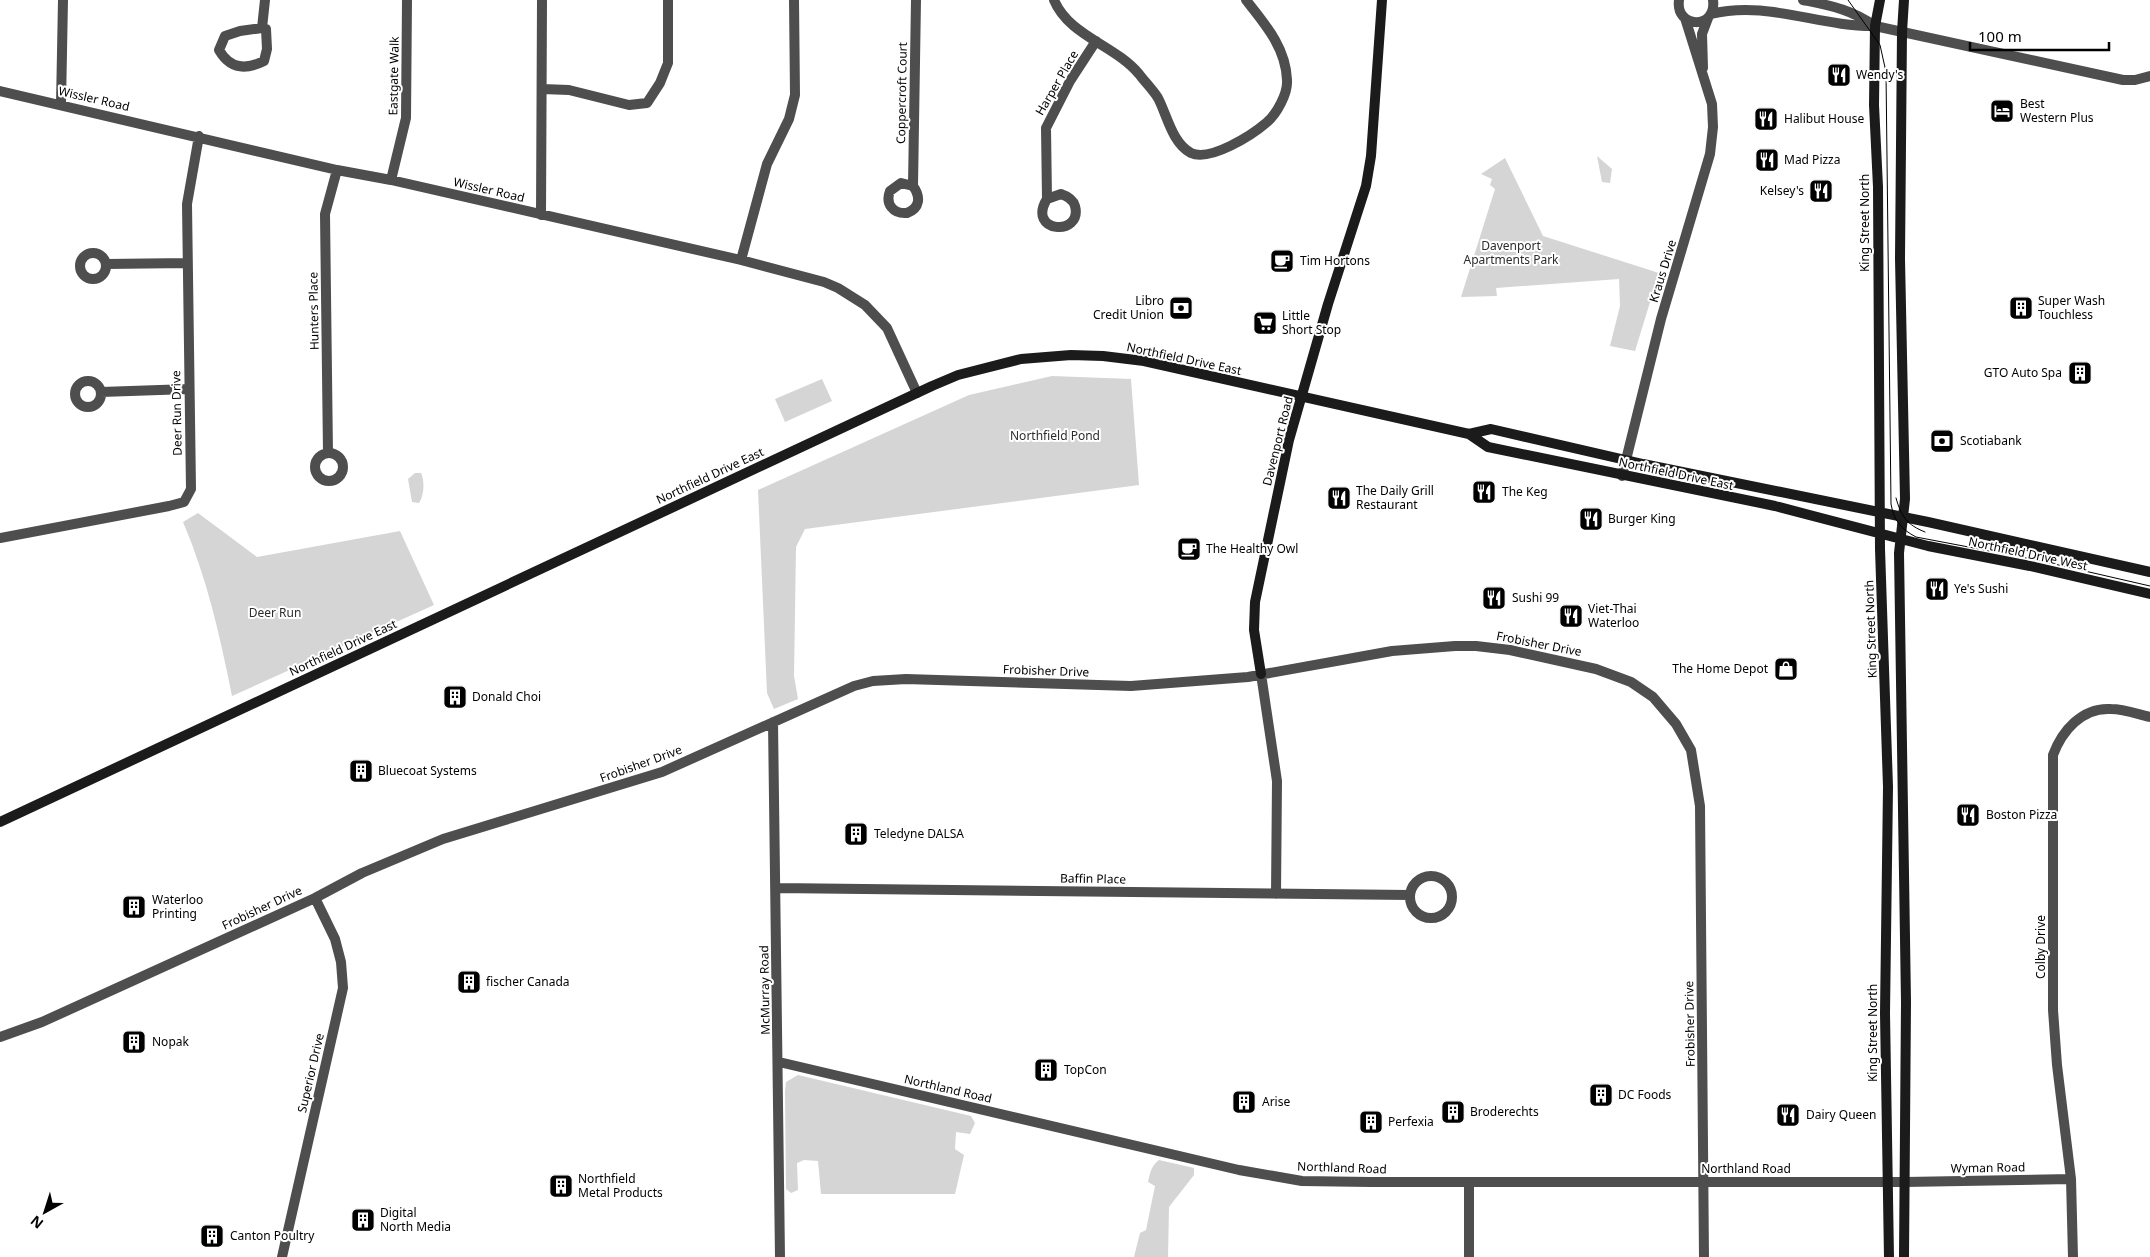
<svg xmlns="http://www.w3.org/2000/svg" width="2150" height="1257" font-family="'Noto Sans',sans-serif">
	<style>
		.green { fill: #d5d5d5 }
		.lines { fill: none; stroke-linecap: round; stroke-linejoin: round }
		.street { stroke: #4e4e4e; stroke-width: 10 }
		.secondary { stroke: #1b1b1b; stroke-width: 10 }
		.tram { stroke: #000; stroke-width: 1 }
		.labels { text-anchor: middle; stroke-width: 4; stroke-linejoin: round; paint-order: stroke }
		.poi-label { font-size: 12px; fill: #000; stroke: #fff; text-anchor: start }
		.street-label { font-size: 12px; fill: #000; stroke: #fff }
		.park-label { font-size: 12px; fill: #2c2c2c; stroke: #fff }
	</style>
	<rect width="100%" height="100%" fill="#fff"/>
	<!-- green -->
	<path class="green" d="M1597 156 1612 169 1610 183 1602 182Z
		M1505 158 1543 236 1659 273 1635 351 1610 346 1620 306 1619 279 1496 288 1497 296 1461 297 1495 189 1490 185 1492 179 1481 174Z
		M1052 376 1131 379 1139 485 805 529 796 547 794 676 798 699 774 709 767 693 758 490 969 395Z
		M822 379 832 401 785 422 775 399Z
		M415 473H421C425 481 424 496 419 503L412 502 408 479Z
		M198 513 257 557 400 531 434 605 232 696C220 636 207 578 183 522Z
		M798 1075 971 1116 975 1123 970 1134 956 1132 955 1149 964 1155 955 1194H821L818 1161 804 1160 797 1163 798 1190 791 1193 786 1189 785 1091 786 1082Z
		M1159 1160 1194 1168V1175L1169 1207 1168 1257H1134L1140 1233 1146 1230 1155 1186 1148 1182C1150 1173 1151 1166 1159 1160Z"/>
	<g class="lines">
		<!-- street -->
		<path class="street" d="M1054 0C1069 36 1115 45 1139 74 1145 82 1153 90 1158 98 1167 115 1172 143 1191 153 1210 162 1252 135 1266 123 1277 114 1288 93 1287 80 1286 48 1265 24 1246 0
			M1679 0C1675 29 1717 30 1713 0
			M1803 0C1832 6 1850 9 1875 26
			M1711 14C1767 0 1819 27 1875 26L2123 80H2135L2150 76
			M262 28 240 31 225 36 219 50C230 69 246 70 264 61L267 49 266 29 262 28 265 0
			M1703 68 1702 34 1708 18
			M542 89 569 90 629 105 647 103 660 83 668 63V0
			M0 91 337 170 391 180 741 260 824 282 838 288 865 305 887 328 917 393
			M61 104 63 0
			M391 180 406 118 407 0
			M913 186 901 183 890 191C885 204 893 214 907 213 920 208 921 197 913 186L916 0
			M1047 199 1061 194C1067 196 1073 199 1075 206 1083 237 1026 233 1047 199L1046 128 1070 81 1096 41
			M541 215 542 0
			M80 266a13 13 0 1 1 26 0a13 13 0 1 1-26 0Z
			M741 260 767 164 789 119 795 95 794 0
			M106 264 187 263
			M75 394a13 13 0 1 1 26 0a13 13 0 1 1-26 0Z
			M101 392 189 389
			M315 467a14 14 0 1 1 28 0a14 14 0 1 1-28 0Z
			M328 453 325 214 337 170
			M1622 476 1661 319 1710 154 1713 127 1712 104 1685 18
			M0 538 169 506 184 502 191 489 187 204 199 136
			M1261 674 1277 781 1276 894
			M773 722 780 1257
			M1410 897a21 21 0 1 1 42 0a21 21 0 1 1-42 0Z
			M776 888 1410 895
			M0 1037 42 1022 315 898 362 873 443 839 662 772 854 686 873 681 906 679 1131 686 1248 677 1392 651 1455 646H1476L1510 650 1596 669 1631 682 1653 697 1676 724 1691 750 1700 806 1704 1257
			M779 1062 1239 1170 1302 1181 1370 1182H1905L2071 1179
			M1469 1183V1257
			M282 1257 343 988 341 962 335 939 315 898
			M2073 1257 2071 1179 2057 1065 2053 1010V755C2062 731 2082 707 2111 709 2124 709 2137 714 2150 717"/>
		<!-- secondary -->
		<path class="secondary" d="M1880 0 1875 26 1874 105 1878 187 1880 549 1888 787 1885 1013 1889 1257
			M1469 434 1491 429 1643 464 1928 522 2150 572
			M1261 674 1254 630 1255 602 1289 440 1328 304 1366 186 1371 156 1382 0
			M0 822 932 386 958 375 1021 359 1071 355 1103 356 1144 361 1469 434 1488 447 1775 506 1928 546 2030 566 2150 594
			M1904 1257 1906 1002 1899 553 1905 499 1900 259 1902 32 1904 0"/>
		<!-- tram -->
		<path class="tram" d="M1848 0 1880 45 1886 72 1891 504C1894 521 1901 529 1916 537L2037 560 2150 586
			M1896 498C1901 516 1907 525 1925 532
			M2008 547 2050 555"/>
	</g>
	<!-- icons -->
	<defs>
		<g id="restaurant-square" transform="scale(1.25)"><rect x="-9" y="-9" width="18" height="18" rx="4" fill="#000" stroke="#fff"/><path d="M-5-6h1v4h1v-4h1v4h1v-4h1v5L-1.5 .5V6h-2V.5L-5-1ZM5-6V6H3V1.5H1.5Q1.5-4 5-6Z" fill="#fff"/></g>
		<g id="hotel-square" transform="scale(1.25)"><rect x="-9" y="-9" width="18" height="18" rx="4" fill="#000" stroke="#fff"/><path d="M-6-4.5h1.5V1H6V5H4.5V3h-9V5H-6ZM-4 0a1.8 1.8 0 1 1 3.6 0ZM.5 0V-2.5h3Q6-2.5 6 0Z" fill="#fff"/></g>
		<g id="cafe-square" transform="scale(1.25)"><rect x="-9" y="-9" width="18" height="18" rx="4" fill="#000" stroke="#fff"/><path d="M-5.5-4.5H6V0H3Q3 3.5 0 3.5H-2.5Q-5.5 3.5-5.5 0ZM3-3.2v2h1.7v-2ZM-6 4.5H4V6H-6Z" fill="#fff"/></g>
		<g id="bank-square" transform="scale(1.25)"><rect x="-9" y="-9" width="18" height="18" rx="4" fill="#000" stroke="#fff"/><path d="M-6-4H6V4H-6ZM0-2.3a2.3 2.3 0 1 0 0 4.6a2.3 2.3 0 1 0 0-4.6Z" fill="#fff"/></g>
		<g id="building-square" transform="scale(1.25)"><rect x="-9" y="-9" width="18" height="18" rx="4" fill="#000" stroke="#fff"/><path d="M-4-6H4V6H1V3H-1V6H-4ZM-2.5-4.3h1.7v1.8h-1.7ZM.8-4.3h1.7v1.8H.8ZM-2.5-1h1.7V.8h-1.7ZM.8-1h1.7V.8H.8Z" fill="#fff"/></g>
		<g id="supermarket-square" transform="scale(1.25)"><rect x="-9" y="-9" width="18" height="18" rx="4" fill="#000" stroke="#fff"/><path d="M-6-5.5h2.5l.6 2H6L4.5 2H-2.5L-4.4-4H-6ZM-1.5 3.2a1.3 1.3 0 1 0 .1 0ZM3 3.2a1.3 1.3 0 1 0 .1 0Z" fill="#fff"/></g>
		<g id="shop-square" transform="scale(1.25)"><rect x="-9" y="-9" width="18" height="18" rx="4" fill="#000" stroke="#fff"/><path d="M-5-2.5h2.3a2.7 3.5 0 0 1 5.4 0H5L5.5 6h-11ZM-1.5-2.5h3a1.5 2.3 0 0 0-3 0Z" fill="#fff"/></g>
	</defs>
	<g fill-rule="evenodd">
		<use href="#restaurant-square" x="1839" y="75"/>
		<use href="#hotel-square" x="2002" y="111"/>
		<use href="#restaurant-square" x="1766" y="119"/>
		<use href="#restaurant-square" x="1767" y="160"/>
		<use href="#restaurant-square" x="1821" y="191"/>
		<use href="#cafe-square" x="1282" y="261"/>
		<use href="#bank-square" x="1181" y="308"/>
		<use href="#building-square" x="2021" y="308"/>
		<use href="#supermarket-square" x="1265" y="323"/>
		<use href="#building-square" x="2080" y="373"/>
		<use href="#bank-square" x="1942" y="441"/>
		<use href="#restaurant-square" x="1484" y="492"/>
		<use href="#restaurant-square" x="1339" y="498"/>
		<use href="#restaurant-square" x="1591" y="519"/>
		<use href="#cafe-square" x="1189" y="549"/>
		<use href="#restaurant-square" x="1937" y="589"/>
		<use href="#restaurant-square" x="1494" y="598"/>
		<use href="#restaurant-square" x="1571" y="616"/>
		<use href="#shop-square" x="1786" y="669"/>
		<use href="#building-square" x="455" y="697"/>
		<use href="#building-square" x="361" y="771"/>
		<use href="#restaurant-square" x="1968" y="815"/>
		<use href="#building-square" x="856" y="834"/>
		<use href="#building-square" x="134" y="907"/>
		<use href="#building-square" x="469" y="982"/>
		<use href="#building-square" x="134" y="1042"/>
		<use href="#building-square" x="1046" y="1070"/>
		<use href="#building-square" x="1601" y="1095"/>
		<use href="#building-square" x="1244" y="1102"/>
		<use href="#building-square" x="1453" y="1112"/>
		<use href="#restaurant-square" x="1788" y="1115"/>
		<use href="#building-square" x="1371" y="1122"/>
		<use href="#building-square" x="561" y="1186"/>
		<use href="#building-square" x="363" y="1220"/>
		<use href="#building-square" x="212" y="1236"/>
	</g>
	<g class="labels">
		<!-- poi labels -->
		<g class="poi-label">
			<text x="1856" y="79">Wendy's</text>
			<text x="2020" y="108">Best<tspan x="2020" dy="14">Western Plus</tspan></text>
			<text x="1784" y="123">Halibut House</text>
			<text x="1784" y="164">Mad Pizza</text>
			<text x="1804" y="195" text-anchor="end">Kelsey's</text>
			<text x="1300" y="265">Tim Hortons</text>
			<text x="1164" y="305" text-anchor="end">Libro<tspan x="1164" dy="14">Credit Union</tspan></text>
			<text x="2038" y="305">Super Wash<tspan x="2038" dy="14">Touchless</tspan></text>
			<text x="1282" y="320">Little<tspan x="1282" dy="14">Short Stop</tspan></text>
			<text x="2062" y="377" text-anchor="end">GTO Auto Spa</text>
			<text x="1960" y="445">Scotiabank</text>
			<text x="1356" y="495">The Daily Grill<tspan x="1356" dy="14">Restaurant</tspan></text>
			<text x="1502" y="496">The Keg</text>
			<text x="1608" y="523">Burger King</text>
			<text x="1206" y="553">The Healthy Owl</text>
			<text x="1954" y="593">Ye's Sushi</text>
			<text x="1512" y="602">Sushi 99</text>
			<text x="1588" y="613">Viet-Thai<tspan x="1588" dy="14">Waterloo</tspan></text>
			<text x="1768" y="673" text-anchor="end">The Home Depot</text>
			<text x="472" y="701">Donald Choi</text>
			<text x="378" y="775">Bluecoat Systems</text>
			<text x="1986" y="819">Boston Pizza</text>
			<text x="874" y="838">Teledyne DALSA</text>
			<text x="152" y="904">Waterloo<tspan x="152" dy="14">Printing</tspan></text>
			<text x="486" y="986">fischer Canada</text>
			<text x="152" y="1046">Nopak</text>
			<text x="1064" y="1074">TopCon</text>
			<text x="1618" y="1099">DC Foods</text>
			<text x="1262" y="1106">Arise</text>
			<text x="1470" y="1116">Broderechts</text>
			<text x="1806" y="1119">Dairy Queen</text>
			<text x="1388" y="1126">Perfexia</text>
			<text x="578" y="1183">Northfield<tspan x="578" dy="14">Metal Products</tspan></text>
			<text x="380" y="1217">Digital<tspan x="380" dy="14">North Media</tspan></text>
			<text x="230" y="1240">Canton Poultry</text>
		</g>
		<!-- street labels -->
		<g class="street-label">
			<text transform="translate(394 76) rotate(-89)" y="4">Eastgate Walk</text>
			<text transform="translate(1057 83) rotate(-60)" y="4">Harper Place</text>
			<text transform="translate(902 93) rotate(-89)" y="4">Coppercroft Court</text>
			<text transform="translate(94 99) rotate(13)" y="4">Wissler Road</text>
			<text transform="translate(489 190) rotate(13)" y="4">Wissler Road</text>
			<text transform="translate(1865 223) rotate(-90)" y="4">King Street North</text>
			<text transform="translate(1663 271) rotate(-73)" y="4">Kraus Drive</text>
			<text transform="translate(314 311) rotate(-91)" y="4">Hunters Place</text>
			<text transform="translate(1184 359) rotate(12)" y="4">Northfield Drive East</text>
			<text transform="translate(177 413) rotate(-91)" y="4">Deer Run Drive</text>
			<text transform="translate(1278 441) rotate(-76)" y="4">Davenport Road</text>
			<text transform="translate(1676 474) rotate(12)" y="4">Northfield Drive East</text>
			<text transform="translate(710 476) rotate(-25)" y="4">Northfield Drive East</text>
			<text transform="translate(2028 554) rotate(12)" y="4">Northfield Drive West</text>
			<text transform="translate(1871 629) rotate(-92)" y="4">King Street North</text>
			<text transform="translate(1539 644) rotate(11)" y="4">Frobisher Drive</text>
			<text transform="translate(343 648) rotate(-25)" y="4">Northfield Drive East</text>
			<text transform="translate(1046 671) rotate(2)" y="4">Frobisher Drive</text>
			<text transform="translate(641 764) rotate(-20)" y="4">Frobisher Drive</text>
			<text transform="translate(1093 879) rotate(1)" y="4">Baffin Place</text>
			<text transform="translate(262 908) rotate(-25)" y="4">Frobisher Drive</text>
			<text transform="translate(2041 947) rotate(-90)" y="4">Colby Drive</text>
			<text transform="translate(765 990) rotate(-91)" y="4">McMurray Road</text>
			<text transform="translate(1690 1024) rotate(-91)" y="4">Frobisher Drive</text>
			<text transform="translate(1873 1033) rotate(-90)" y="4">King Street North</text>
			<text transform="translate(311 1073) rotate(-77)" y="4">Superior Drive</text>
			<text transform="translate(948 1089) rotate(13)" y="4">Northland Road</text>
			<text transform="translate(1342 1168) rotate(2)" y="4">Northland Road</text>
			<text transform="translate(1988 1168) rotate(-1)" y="4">Wyman Road</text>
			<text x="1746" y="1173">Northland Road</text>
		</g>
		<!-- park labels -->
		<g class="park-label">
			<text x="1511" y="250">Davenport<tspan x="1511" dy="14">Apartments Park</tspan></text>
			<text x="1055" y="440">Northfield Pond</text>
			<text x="275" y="617">Deer Run</text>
		</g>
	</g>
	<!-- north arrow -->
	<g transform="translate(45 1212) rotate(219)" stroke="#ffffff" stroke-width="4" paint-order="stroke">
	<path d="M0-4L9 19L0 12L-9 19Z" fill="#000000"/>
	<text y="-8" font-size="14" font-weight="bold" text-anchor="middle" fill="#000000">N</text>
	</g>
	<!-- scale -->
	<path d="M1970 42v8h139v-8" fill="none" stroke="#000000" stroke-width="2.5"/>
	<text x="1978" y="42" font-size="15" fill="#000000" stroke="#ffffff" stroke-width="4" paint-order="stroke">100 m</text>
</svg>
